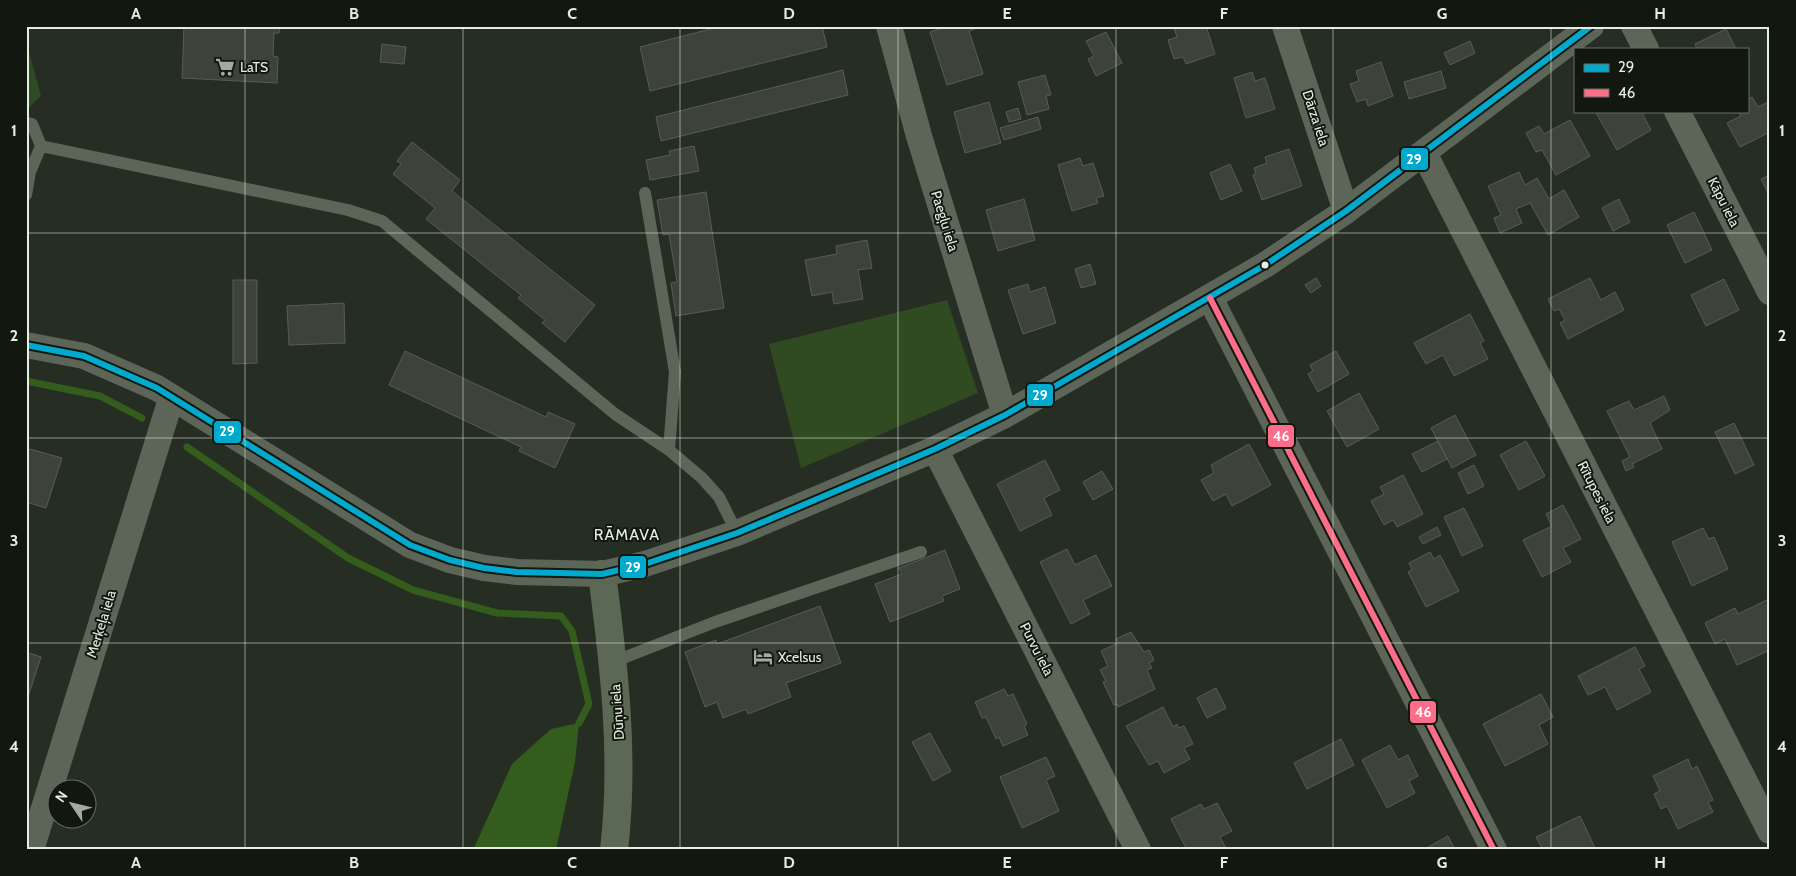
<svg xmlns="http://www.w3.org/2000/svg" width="1796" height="876" font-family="Cabin,sans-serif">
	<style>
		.green { fill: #304a22 }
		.water { fill: #345c1d }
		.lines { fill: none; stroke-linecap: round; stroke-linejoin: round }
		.stream { stroke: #345c1d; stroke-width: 7 }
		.building { fill: #3d433a; stroke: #575d54 }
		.lane { stroke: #5c6557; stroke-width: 12 }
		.street { stroke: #5c6557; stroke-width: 26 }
		.secondary { stroke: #5c6856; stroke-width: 28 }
		.bus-1-casing { stroke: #12180f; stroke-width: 10 }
		.bus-2-casing { stroke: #12180f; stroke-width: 10 }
		.bus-1 { stroke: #00a9ce; stroke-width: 6 }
		.bus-2 { stroke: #fb6d88; stroke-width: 6 }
		.grid { fill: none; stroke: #e5eee1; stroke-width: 1; stroke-opacity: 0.55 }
		.bus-dot { fill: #e5eee1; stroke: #12180f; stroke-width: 2 }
		.labels { text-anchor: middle; stroke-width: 4; stroke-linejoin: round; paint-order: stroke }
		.poi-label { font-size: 14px; fill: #e5eee1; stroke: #12180f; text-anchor: start }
		.street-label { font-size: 14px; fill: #e5eee1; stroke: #12180f }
		.quarter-label { font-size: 16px; letter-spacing: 1px; fill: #e5eee1; stroke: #12180f }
		.line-badge { stroke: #12180f; stroke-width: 2 }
		.badge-label { font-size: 14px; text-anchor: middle; font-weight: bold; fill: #fff }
		.neatline { fill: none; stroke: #e5eee1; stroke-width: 2 }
		.grid-label { font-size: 16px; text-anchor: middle; font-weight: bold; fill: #e5eee1 }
	</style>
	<rect width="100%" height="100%" fill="#262e23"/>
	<!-- green -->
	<path class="green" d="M26 41 41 96 26 110Z
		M947 300 978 393 801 468 769 344Z"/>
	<!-- water -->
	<path class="water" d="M579 723 575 762 556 850H473L512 764 551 729Z"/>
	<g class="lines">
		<!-- stream -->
		<path class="stream" d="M26 381 100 396 142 418
			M187 447 348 558 413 590 497 613 561 616 572 631 589 704 579 723"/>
	</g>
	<!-- building -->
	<path class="building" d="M184 26H280L279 33H274L273 56 278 57 277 83 182 78Z
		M722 26H822L827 47 650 91 640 47Z
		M949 26H983L969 31 983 74 947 85 930 32Z
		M1179 26H1206L1215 54 1186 64 1183 57 1174 59 1168 40 1177 37 1174 28Z
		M1726 29 1736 49H1697L1695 44Z
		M1106 32 1122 63 1096 76 1088 59 1094 56 1086 41Z
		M1470 41 1475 53 1450 65 1444 53Z
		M382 44 406 47 404 64 380 62Z
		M1381 62 1393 96 1368 106 1366 99 1357 102 1350 84 1359 81 1356 71Z
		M843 70 848 95 661 141 656 117Z
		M1441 71 1446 88 1409 99 1404 82Z
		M1252 72 1255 81 1265 78 1275 109 1246 118 1234 78Z
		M1045 75 1051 95 1046 96 1049 109 1027 115 1018 82Z
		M1752 97 1758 107 1770 101V132L1740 147 1727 123 1741 116 1738 111H1747V100Z
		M989 102 1001 143 965 153 954 112Z
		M1018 108 1021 119 1009 122 1006 112Z
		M1595 111H1641L1651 130 1617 150Z
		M1038 117 1041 129 1004 140 1000 128Z
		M1570 120 1590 156 1556 175 1542 150 1536 152 1526 133 1539 126 1544 134Z
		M412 142 460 180 452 191 595 305 565 342 542 323 545 320 518 298 521 295 426 219 435 208 393 174 401 164 397 161Z
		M694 146 699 171 650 180 646 160 670 155 669 151Z
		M1289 149 1302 186 1262 200 1253 175 1256 174 1254 168 1267 163 1265 157Z
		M1080 158 1083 166 1093 163 1104 196 1096 198 1098 203 1072 211 1058 165Z
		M1230 164 1242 191 1221 200 1210 173Z
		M1519 172 1525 185 1537 178 1549 199 1564 190 1579 217 1548 235 1530 203 1516 209 1522 223 1500 233 1494 218 1501 215 1488 186Z
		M1770 175V197L1761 179Z
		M706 192 724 308 676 316 671 283 677 282 669 234 663 235 657 200Z
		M1024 199 1035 240 998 251 986 210Z
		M1619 199 1630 222 1613 231 1602 208Z
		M1694 212 1712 250 1685 263 1667 225Z
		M867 240 872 268 858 270 863 299 834 304 832 292 812 296 805 260 837 254 836 246Z
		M1090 264 1096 284 1081 288 1075 269Z
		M1316 278 1321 286 1311 293 1305 285Z
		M1590 278 1601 300 1615 292 1624 310 1568 339 1560 323 1565 320 1559 309 1554 311 1548 299Z
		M1724 279 1739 310 1706 326 1691 295Z
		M233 280H257V363L233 364Z
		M1028 284 1030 292 1045 287 1056 323 1023 334 1008 290Z
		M344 303 345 343 289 345 287 306Z
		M1470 314 1484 341 1480 343 1488 359 1454 376 1443 355 1426 364 1414 343Z
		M405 351 546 417 548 412 575 424 555 468 519 451 521 447 389 385Z
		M1336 351 1349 374 1318 392 1308 374 1313 371 1310 365Z
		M1359 393 1379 429 1347 447 1327 411Z
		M1664 396 1670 410 1650 423 1662 449 1632 464 1634 467 1626 471 1622 461 1630 457 1607 411 1629 401 1634 410Z
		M1455 415 1476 455 1452 468 1431 428Z
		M1734 423 1754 465 1735 474 1715 432Z
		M1438 441 1447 459 1422 472 1412 454Z
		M1526 441 1545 476 1519 490 1500 455Z
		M1249 444 1271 485 1232 506 1226 494 1213 501 1201 480 1214 473 1211 465Z
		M26 448 62 458 46 508 26 502Z
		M1045 460 1060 490 1044 498 1052 515 1020 531 997 484Z
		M1474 465 1484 486 1468 494 1458 473Z
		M1102 471 1113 489 1093 500 1083 482Z
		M1403 475 1423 514 1397 527 1393 520 1384 525 1371 501 1384 494 1380 487Z
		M1563 505 1581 539 1563 548 1571 562 1542 577 1523 540 1552 526 1546 514Z
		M1464 508 1483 546 1462 556 1444 517Z
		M1437 527 1441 535 1423 544 1419 537Z
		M1703 528 1709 539 1714 537 1728 569 1692 586 1672 542Z
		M1067 549 1075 565 1096 555 1112 586 1083 600 1090 614 1071 624 1040 562Z
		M945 550 960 589 942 596 944 601 890 622 875 584 902 574 899 568Z
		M1430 552 1434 559 1440 555 1459 591 1426 607 1408 572 1412 570 1409 563Z
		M1769 599 1770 650 1737 665 1725 639 1715 644 1705 623 1735 608 1738 614Z
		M820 606 841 663 786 683 791 697 748 714 746 709 723 718 717 702 705 707 685 652 716 640 717 644Z
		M1131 632 1144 652 1149 650 1154 660 1149 663 1152 668 1147 670 1155 689 1118 707 1117 704 1114 705 1103 682 1106 681 1100 670 1108 666 1101 651 1118 643 1116 639Z
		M1635 647 1645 666 1639 669 1651 692 1617 710 1605 687 1588 695 1578 676Z
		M26 652 41 657 27 700H26Z
		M1216 688 1226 708 1207 718 1197 698Z
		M1004 689 1008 696 1013 694 1027 724 1024 726 1028 735 1003 746 999 737 996 739 986 717 982 718 975 702Z
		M1541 694 1553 717 1539 725 1548 744 1505 766 1483 724Z
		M1163 707 1173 727 1177 724 1179 728 1184 726 1193 744 1184 748 1190 759 1164 773 1158 761 1149 765 1126 726Z
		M930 733 951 771 933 781 912 742Z
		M1341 739 1354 765 1307 789 1294 763Z
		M1390 745 1398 760 1408 755 1418 776 1409 781 1415 793 1387 808 1362 760Z
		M1046 757 1055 776 1046 780 1059 811 1022 828 1000 777Z
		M1688 759 1692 769 1697 766 1713 800 1708 802 1713 812 1678 829 1667 806 1661 809 1654 794 1660 791 1653 776Z
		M1217 803 1232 831 1220 837 1227 850H1187L1171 819 1201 804 1204 809Z
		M1580 816 1596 850H1543L1536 837Z
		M1448 836 1455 850H1423Z"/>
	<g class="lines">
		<!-- lane -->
		<path class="lane" d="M26 123 32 124 41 146 348 210 382 221 615 414 669 450 702 478 719 497 737 533
			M645 193 675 372 669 450
			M26 195 30 172 41 146
			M613 662 715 622 921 552"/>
		<!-- street -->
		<path class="street" d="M889 26 919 136 1005 415
			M1285 26 1346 211
			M1634 26 1646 49
			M1677 111 1770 292
			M1424 153 1770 831
			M1210 298 1494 850
			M26 345 84 356 157 388 410 545 450 560 484 568 517 572 602 574 645 564 737 533 935 449 1005 415 1265 265 1346 211 1591 26
			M935 449 1138 850
			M31 850 171 399"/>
		<!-- secondary -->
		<path class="secondary" d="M602 574C614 666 625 757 614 850"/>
		<!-- bus-1 casing -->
		<g class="bus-1-casing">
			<path id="bus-1" d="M26 345 84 356 157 388 410 545 450 560 484 568 517 572 602 574 645 564 737 533 935 449 1005 415 1265 265 1346 211 1591 26"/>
		</g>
		<!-- bus-2 casing -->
		<g class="bus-2-casing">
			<path id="bus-2" d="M1210 298 1494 850"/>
		</g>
		<!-- bus-1 -->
		<use href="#bus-1" class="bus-1"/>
		<!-- bus-2 -->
		<use href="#bus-2" class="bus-2"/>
	</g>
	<!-- grid -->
	<path class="grid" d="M245 26V850M463 26V850M680 26V850M898 26V850M1116 26V850M1333 26V850M1551 26V850M26 233H1770M26 438H1770M26 643H1770"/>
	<!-- icons -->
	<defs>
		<g id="supermarket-bare" transform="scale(1.5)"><path d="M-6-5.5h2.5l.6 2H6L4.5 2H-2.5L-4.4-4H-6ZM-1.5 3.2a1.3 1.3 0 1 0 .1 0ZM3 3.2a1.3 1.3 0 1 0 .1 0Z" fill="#a2ab9e" stroke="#12180f" stroke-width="2.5" paint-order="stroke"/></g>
		<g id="hotel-bare" transform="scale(1.5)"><path d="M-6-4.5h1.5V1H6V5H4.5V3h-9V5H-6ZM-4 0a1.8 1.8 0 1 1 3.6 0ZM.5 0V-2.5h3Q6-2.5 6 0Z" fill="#a2ab9e" stroke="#12180f" stroke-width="2.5" paint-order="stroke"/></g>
	</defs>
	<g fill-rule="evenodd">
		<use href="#supermarket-bare" x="225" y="67"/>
		<use href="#hotel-bare" x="763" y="657"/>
	</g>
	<!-- markers -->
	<circle class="bus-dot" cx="1265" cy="265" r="4.5"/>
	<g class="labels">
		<!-- poi labels -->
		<g class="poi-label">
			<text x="240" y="72">LaTS</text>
			<text x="778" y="662">Xcelsus</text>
		</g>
		<!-- street labels -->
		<g class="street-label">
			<text transform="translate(1316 118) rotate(72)" y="5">Dārza iela</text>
			<text transform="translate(1724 202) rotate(63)" y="5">Kāpu iela</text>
			<text transform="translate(945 221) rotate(73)" y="5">Paegļu iela</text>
			<text transform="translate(1597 492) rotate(63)" y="5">Rītupes iela</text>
			<text transform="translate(101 624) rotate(-73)" y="5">Merķeļa iela</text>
			<text transform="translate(1037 649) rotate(63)" y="5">Purvu iela</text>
			<text transform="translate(617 712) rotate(-94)" y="5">Dūņu iela</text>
		</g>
		<!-- quarter labels -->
		<g class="quarter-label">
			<text x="627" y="540">RĀMAVA</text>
		</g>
	</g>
	<g class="line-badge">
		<rect x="1400" y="147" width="29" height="24" rx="5" fill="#00a9ce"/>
		<rect x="1026" y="383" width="28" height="24" rx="5" fill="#00a9ce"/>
		<rect x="213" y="420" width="29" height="24" rx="5" fill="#00a9ce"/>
		<rect x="1267" y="424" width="28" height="24" rx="5" fill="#fb6d88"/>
		<rect x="619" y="555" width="28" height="24" rx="5" fill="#00a9ce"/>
		<rect x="1409" y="700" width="28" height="24" rx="5" fill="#fb6d88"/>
	</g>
	<g class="badge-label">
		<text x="1414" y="164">29</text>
		<text x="1040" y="400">29</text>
		<text x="227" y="436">29</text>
		<text x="1281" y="441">46</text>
		<text x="633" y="572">29</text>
		<text x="1423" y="717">46</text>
	</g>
	<!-- border -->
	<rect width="1796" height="876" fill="none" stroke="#12180f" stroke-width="55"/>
	<!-- legend -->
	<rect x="1574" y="48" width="175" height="65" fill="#12180f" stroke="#666e63"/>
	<rect x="1584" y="64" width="25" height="8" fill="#00a9ce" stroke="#666e63"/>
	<text x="1618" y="72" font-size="15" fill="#e5eee1">29</text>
	<rect x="1584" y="89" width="25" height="8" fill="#fb6d88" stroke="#666e63"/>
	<text x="1618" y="98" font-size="15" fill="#e5eee1">46</text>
	<!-- north arrow -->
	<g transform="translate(72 804) rotate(305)"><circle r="24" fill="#12180f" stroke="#666e63"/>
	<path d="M0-4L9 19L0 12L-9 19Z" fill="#a2ab9e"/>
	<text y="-8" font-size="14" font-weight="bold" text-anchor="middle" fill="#e5eee1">N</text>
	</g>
	<rect x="28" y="28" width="1740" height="820" class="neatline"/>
	<g class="grid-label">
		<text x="136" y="19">A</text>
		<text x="354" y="19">B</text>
		<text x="572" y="19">C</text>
		<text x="789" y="19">D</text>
		<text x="1007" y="19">E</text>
		<text x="1224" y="19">F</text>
		<text x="1442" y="19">G</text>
		<text x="1660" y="19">H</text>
		<text x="14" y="136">1</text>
		<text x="1782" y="136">1</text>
		<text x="14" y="341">2</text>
		<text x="1782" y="341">2</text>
		<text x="14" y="546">3</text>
		<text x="1782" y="546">3</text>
		<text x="14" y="752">4</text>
		<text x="1782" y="752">4</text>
		<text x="136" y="868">A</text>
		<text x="354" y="868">B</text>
		<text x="572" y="868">C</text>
		<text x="789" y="868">D</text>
		<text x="1007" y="868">E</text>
		<text x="1224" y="868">F</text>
		<text x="1442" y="868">G</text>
		<text x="1660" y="868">H</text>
	</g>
</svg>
